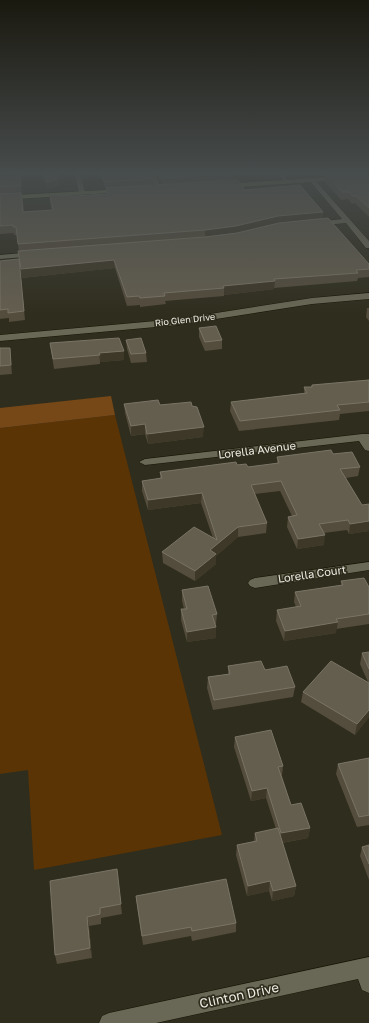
<svg xmlns="http://www.w3.org/2000/svg" width="369" height="1023" font-family="'Golos Text',sans-serif">
	<style>
		.built { fill: #37351e }
		.green { fill: #5b3406 }
		.forest { fill: #764818 }
		.lines { fill: none; stroke-linecap: round; stroke-linejoin: round }
		.street-casing { stroke: #171506; stroke-width: 1 }
		.secondary-casing { stroke: #171506; stroke-width: 1 }
		.street { fill: #696755; fill-rule: evenodd }
		.secondary { fill: #737a4d; fill-rule: evenodd }
		.wall { fill: #544c3d }
		.shaded-wall { fill: #3e3828 }
		.building { fill: #645e4f; stroke: #7a7466 }
		.labels { text-anchor: middle; stroke-width: 3.5; stroke-linejoin: round; paint-order: stroke }
		.far-street-label { font-size: 9px; fill: #efeee4; stroke: #2f2d1d }
		.street-label { font-size: 11px; fill: #efeee4; stroke: #2f2d1d }
		.near-street-label { font-size: 13px; fill: #efeee4; stroke: #2f2d1d }
	</style>
	<rect width="100%" height="100%" fill="#2f2d1d"/>
	<!-- built -->
	<path class="built" d="M195 172H270L272 176 268 178 201 182Z"/>
	<!-- green -->
	<path class="green" d="M115 415 222 835 34 870 28 770 0 774V428Z"/>
	<!-- forest -->
	<path class="forest" d="M111 396 115 415 0 428V408Z"/>
	<g class="lines">
		<!-- street casing -->
		<g class="street-casing">
			<path id="street" d="M74 172H80L85 193 84 194 79 193Z
				M148 172H154L162 189 161 190H157Z
				M276 172H282L289 181 288 182H284Z
				M312 178 314 179 369 241V248H366L346 223 314 226V222H317L342 219 310 181 309 180Z
				M35 252 39 254 38 256 0 259V255Z
				M369 293V299L312 304 178 325 0 341V335L178 319 312 298Z
				M362 434H369V451L365 450 359 441 145 465 139 462 145 459Z
				M369 562V570L255 588 250 586 248 583 250 580 255 578Z
				M369 957V993L362 990 358 979 156 1023H99L102 1016 109 1013Z"/>
		</g>
		<!-- secondary casing -->
		<g class="secondary-casing">
			<path id="secondary" d="M369 174V178L225 188 222 186 225 184Z
				M123 189 126 191 125 192 0 200V196Z"/>
		</g>
		<!-- street -->
		<use href="#street" class="street"/>
		<!-- secondary -->
		<use href="#secondary" class="secondary"/>
	</g>
	<!-- wall -->
	<path class="wall" d="M43 172H57L59 186 47 189Z
		M100 172H149L153 179V185H162L156 172H232L234 174 233 180 245 190 323 212 322 219 369 264V277L358 278 357 281 274 288V289L224 295V296L165 301 166 304 140 307V305L127 306 115 268 22 278 17 235H14V233L0 234V177L20 176 24 212 52 210 50 202V195L75 196 107 194 106 188H105Z
		M316 172H369V217L355 203 352 204 348 199 341 200 325 182 326 175H319Z
		M0 261 20 267 25 320 9 322V318L0 319Z
		M367 308H369V321L366 317Z
		M199 328 222 340V349L205 351 199 337Z
		M126 340 146 353 147 362 131 363 127 349Z
		M50 343 124 351V360L100 362V364L54 369Z
		M0 348H10L12 374 0 375Z
		M369 380V411L340 414 339 420 239 431 230 411 231 402 304 393V387H311L312 385Z
		M124 404 160 405 203 437 148 444 145 434 131 436 125 413Z
		M333 454 360 467 358 476 346 478 362 505 369 504V531L349 534 347 530 324 533V545L297 549 287 527 288 517 292 516 280 491 255 494 267 523 266 533 238 537 216 556V564L195 581 163 563 162 552 213 538 201 503 148 510 142 491V481L160 479V472L237 465 248 467 277 463V457Z
		M341 581 369 587V624L336 629V633L284 641 276 621 277 610 296 607 294 602 295 592 341 585Z
		M182 590 217 614 216 624H215L216 638 187 642 181 620V609H184L182 601Z
		M369 652V717L355 735 301 702 303 692 368 682 360 664 362 653Z
		M228 666 295 687 293 697 213 710 207 688 208 677 228 674Z
		M235 737 283 766 282 776 291 805 310 828 308 838 282 843 296 886 294 896 272 901 269 891 247 896 236 855 237 845 254 841 255 833 276 829 266 798 251 801 234 747Z
		M369 758V825L357 827 336 774 338 764Z
		M369 845V880L360 856 362 847Z
		M117 869 122 914 101 918V924L89 926 92 958 57 964 55 955Z
		M136 896 236 923V932L192 941 191 936 143 945 137 906Z"/>
	<!-- shaded-wall -->
	<path class="shaded-wall" d="M58 179 59 186 47 189 46 182Z
		M323 212 322 219 236 234 205 238V230L278 216Z
		M114 260 115 268 22 278 21 269Z
		M275 281 274 289 224 295V288L223 286Z
		M10 348 11 357 12 374 11 365Z
		M124 351V360L100 362 99 353Z
		M145 424V434L131 436V426Z
		M204 427 203 437 148 444 147 434Z
		M202 493 201 503 148 510V500Z
		M369 521V531L349 534 350 524Z
		M238 527V537L216 556V564L195 581V571L210 550Z
		M325 535 324 545 297 549 298 539Z
		M338 622 336 633 284 641 285 631Z
		M216 627V638L187 642V632Z
		M369 710V717L355 735 357 724Z
		M267 788 266 798 251 801 252 791Z
		M310 828 308 838 280 843 281 833Z
		M270 881 269 891 247 896 248 886Z
		M296 886 294 896 272 901 273 891Z
		M87 917 89 926 92 958 90 948Z"/>
	<!-- building -->
	<path class="building" d="M44 172H57L58 179 46 182Z
		M101 172H149L153 179 104 182Z
		M158 172H232L234 174 162 178Z
		M369 172V208L356 196H353L349 192H342L326 175Z
		M20 176 21 186 0 187V177Z
		M238 180 245 190 300 185 323 212 278 216 236 226 205 230 18 244 16 227H13V225L0 226V194L21 193 23 212 53 210 50 195 75 196 108 194 106 188Z
		M328 218 369 264V269L356 270 358 273 274 279 275 281 223 286 224 288 164 293 165 296 140 298 139 296 127 297 114 260 21 269 18 251 205 237 237 233 279 223Z
		M19 259 24 311 8 313V309L0 310V261Z
		M216 326 222 340 205 342 199 328Z
		M119 338 124 351 99 353 100 355 53 359 50 343Z
		M141 338 146 353 131 354 126 340Z
		M0 348H10L11 365 0 366Z
		M369 380V402L337 405 340 410 240 421 231 402 307 393 304 387H312V385Z
		M158 400 160 405 191 402 192 406 197 407 204 427 147 434 145 424 131 426 124 404Z
		M331 450 333 454 352 452 360 467 340 469 362 505 369 504V521L350 524 348 520 319 524 325 535 298 539 288 517 297 515 281 481 251 485 267 523 238 527 210 550 216 554 195 571 162 552 194 527 217 540 202 493 148 500 142 481 162 478 160 472 236 462 237 465 246 464 248 467 279 463 277 457Z
		M364 578 369 587V614L336 619 338 622 285 631 277 610 301 606 295 592 343 585 341 581Z
		M208 586 217 614 212 615 216 627 187 632 181 609H187L182 590Z
		M369 652V669L362 653Z
		M261 661 265 670 287 666 295 687 214 700 208 677 230 674 228 666Z
		M331 661 369 683V710L357 724 303 692Z
		M271 730 283 766 278 767 291 805 301 803 310 828 281 833 267 788 252 791 235 737Z
		M369 758V815L359 817 338 764Z
		M278 828 296 886 273 891 270 881 248 886 237 845 257 841 255 833Z
		M369 845V864L362 847Z
		M117 869 121 904 100 908V914L87 917 90 948 55 955 50 881Z
		M226 879 236 923 192 931 191 927 142 936 136 896Z"/>
	<!-- sky -->
	<linearGradient id="sky" x2="0" y2="1"><stop stop-color="#1a1910"/><stop offset="0.55" stop-color="#474c4c"/><stop offset="1" stop-color="#474c4c" stop-opacity="0"/></linearGradient>
	<rect width="369" height="315" fill="url(#sky)"/>
	<g class="labels">
		<!-- far-street labels -->
		<g class="far-street-label">
			<text transform="translate(185 320) rotate(-6)" y="3">Rio Glen Drive</text>
		</g>
		<!-- street labels -->
		<g class="street-label">
			<text transform="translate(257 450) rotate(-7)" y="4">Lorella Avenue</text>
			<text transform="translate(312 574) rotate(-8)" y="4">Lorella Court</text>
		</g>
		<!-- near-street labels -->
		<g class="near-street-label">
			<text transform="translate(239 995) rotate(-12)" y="5">Clinton Drive</text>
		</g>
	</g>
</svg>
